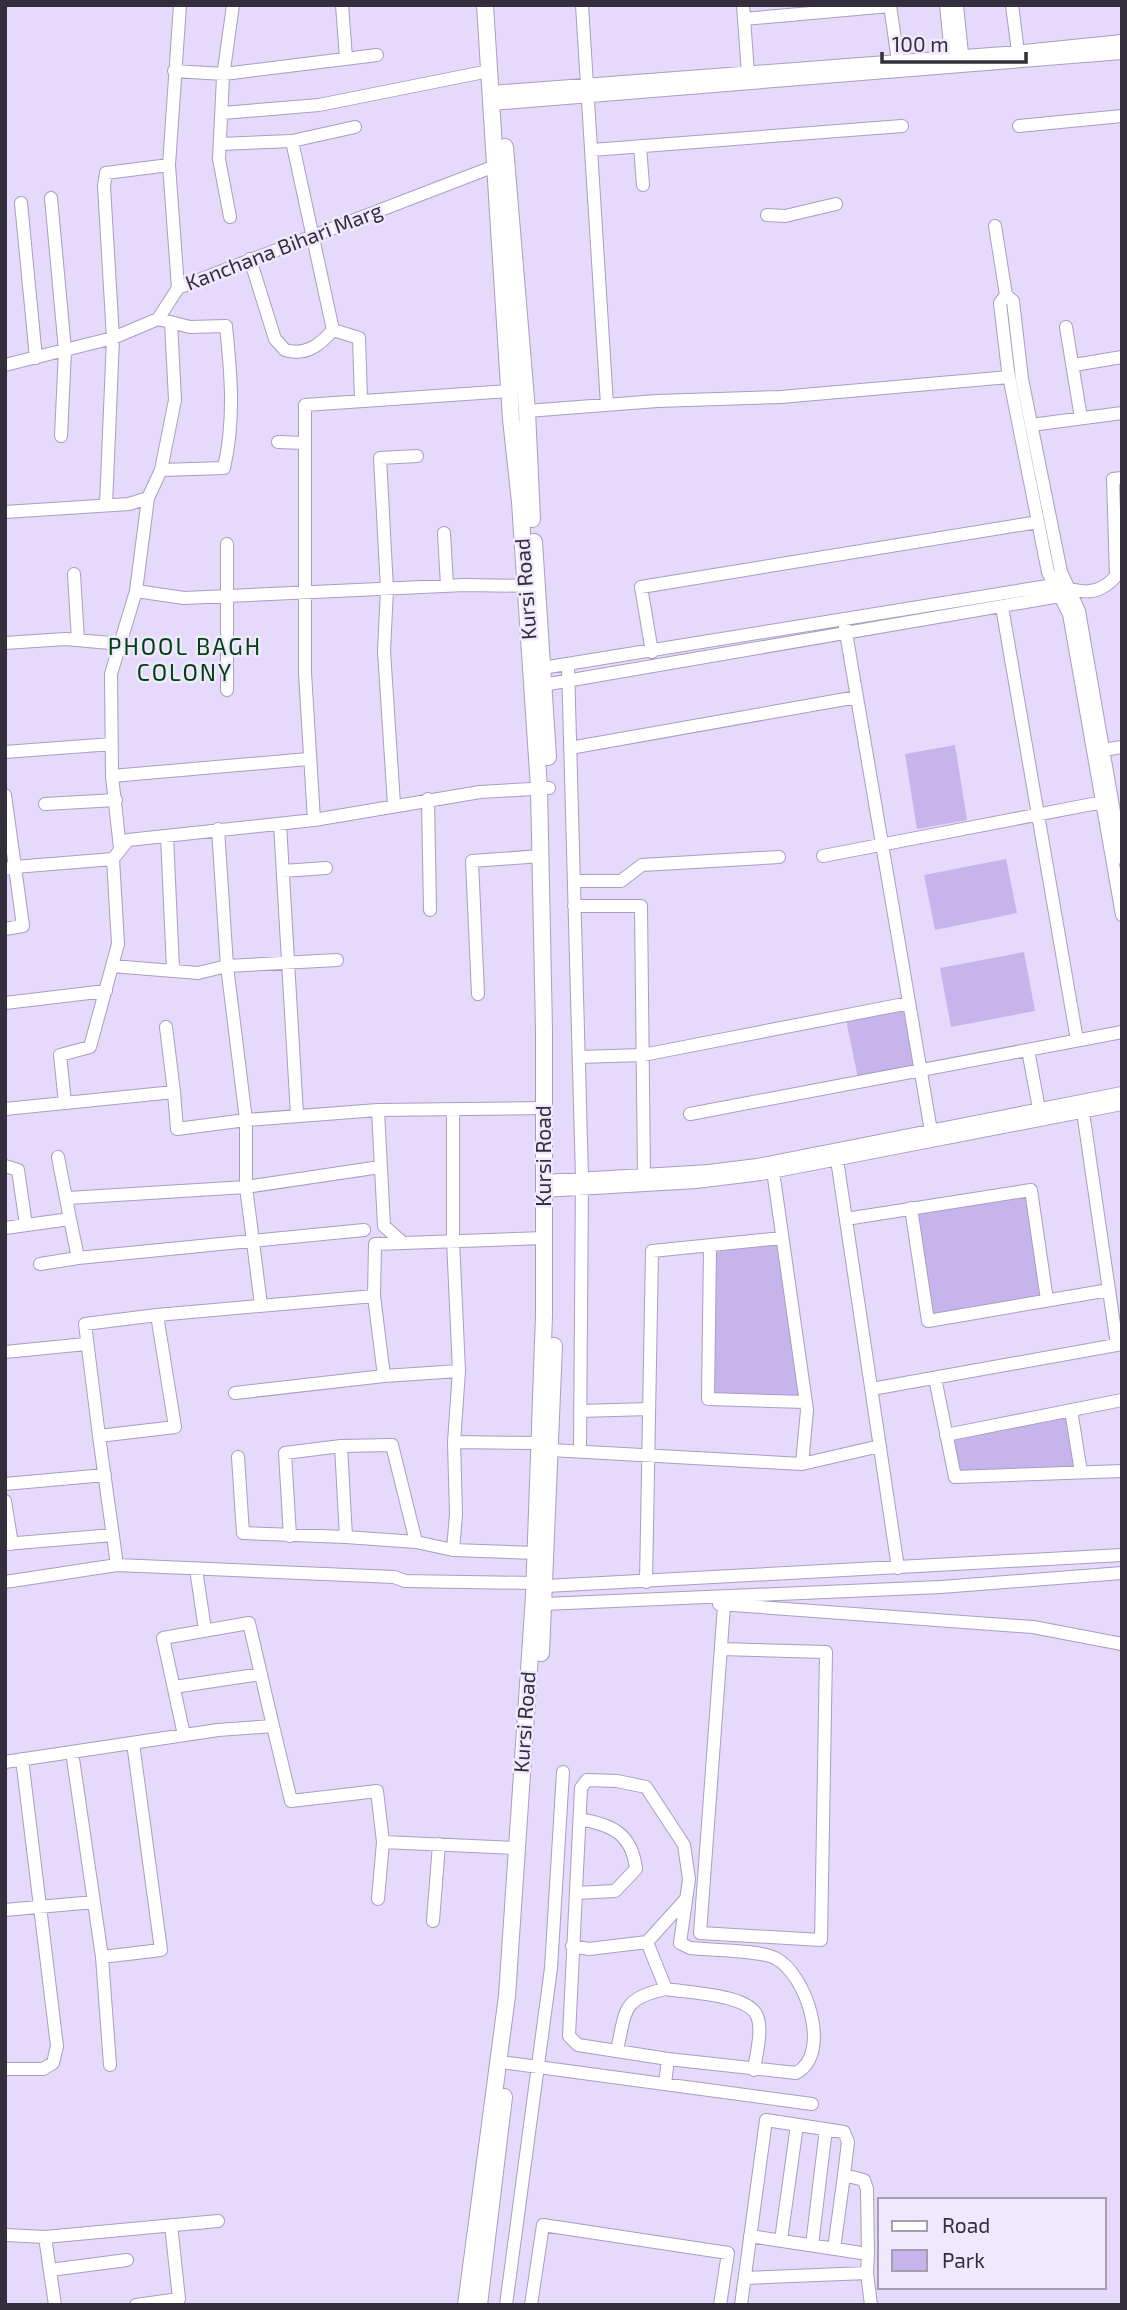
<svg xmlns="http://www.w3.org/2000/svg" width="1127" height="2310" viewBox="0 0 1127 2310" font-family="'Exo 2',sans-serif">
	<rect width="100%" height="100%" fill="#e5d9fc"/>
	<path fill="#c8b4ec" d="M955 745 967 820 917 829 905 754Z
		M1006 859 1017 913 935 930 924 875Z
		M1024 952 1035 1011 951 1027 940 968Z
		M903 1009 914 1067 858 1078 846 1020Z
		M1027 1196 1040 1296 932 1316 917 1214Z
		M778 1244 800 1397 714 1393V1252Z
		M1067 1418 1074 1469 959 1472 951 1439Z"/>
	<g fill="none" stroke-linecap="round" stroke-linejoin="round">
		<g stroke="#aa9ebf" stroke-width="14">
			<path id="minor" d="M342 5 346 58
				M582 5 607 405
				M743 5 748 73
				M890 5 898 61
				M946 5 952 64
				M957 5 963 64
				M1012 5 1018 52
				M744 19 890 6
				M174 71 224 74 377 55
				M491 92 1004 53 1122 41
				M491 104 1122 53
				M222 113 319 105 489 71
				M1019 126 1122 116
				M292 141 333 330
				M220 144 292 141 355 127
				M640 146 643 185
				M592 150 902 126
				M51 198 65 350 61 436
				M21 203 36 358
				M767 215 785 216 836 204
				M230 217 219 159 223 77 233 5
				M995 226 1006 295 1013 301 1022 379 1061 572 1079 611 1122 858
				M250 259 275 339 285 350C306 356 320 345 333 330
				M178 288 169 165 180 5
				M1006 295 1000 303 1008 371 1048 572 1069 614 1122 915
				M1066 327 1081 418
				M333 330 359 338 361 400
				M5 365 113 338 158 319 178 288 495 166
				M1074 365 1122 357
				M527 411 657 401 781 397 1009 377
				M1031 425 1122 413
				M278 442 304 443
				M161 470 175 400 171 322
				M106 505 113 338 104 186 106 173 169 165
				M5 512 129 504 148 498 161 470 224 468C235 420 231 374 226 326L190 327 158 319
				M444 533 447 586
				M227 544V690
				M74 574 78 640
				M136 591 184 598 465 585 534 586
				M1002 607 1077 1040
				M845 627 932 1137
				M5 643 65 639 122 644
				M652 652 641 587 1038 522
				M568 666 582 1178 580 1450
				M536 669 1054 585C1079 592 1097 598 1116 576L1113 479 1122 478
				M537 686 1060 596 1066 592
				M570 748 857 697
				M1103 750 1122 747
				M5 752 112 744
				M112 776 308 759
				M5 795 15 867 113 859 128 840 314 820 480 792 549 788
				M428 799 430 910
				M45 804 116 800
				M394 804 384 651 387 589 380 458 417 456
				M314 820 305 673V405L509 391
				M280 824 297 1115
				M167 836 173 969
				M120 848 112 776 111 674 136 591 148 498
				M823 856 1108 801
				M5 869 15 867 23 926 5 929
				M283 871 326 868
				M574 881H621L642 865 779 857
				M574 906H641L644 1176
				M112 966 198 973 227 966 337 960
				M478 994 472 861 541 856
				M5 1003 106 991
				M166 1027 174 1092
				M1028 1050 1039 1109
				M579 1057 643 1055 909 1003
				M65 1103 60 1055 90 1047 118 944 113 859
				M5 1109 174 1092 177 1129 246 1120 227 966 218 829
				M378 1110 384 1226 403 1243
				M453 1110V1240L459 1371
				M1083 1112 1117 1345
				M690 1114 1122 1032
				M836 1153 898 1568
				M58 1157 70 1219
				M5 1166 18 1170 26 1225
				M773 1171 807 1410 802 1464
				M544 1181 709 1171 757 1165 1122 1093
				M543 1191 696 1182 761 1174 1122 1104
				M68 1198 246 1187 380 1167
				M911 1208 928 1321 1109 1290
				M846 1219 1031 1190 1047 1300
				M5 1228 70 1219 78 1258 364 1230
				M710 1247 708 1399 806 1402
				M40 1264 78 1258
				M261 1305 246 1187V1120L378 1110 544 1108
				M157 1315 85 1324 99 1436 175 1427 157 1315 374 1296
				M5 1352 86 1344
				M935 1378 955 1477 1122 1471
				M872 1389 1122 1344
				M235 1393 384 1376
				M1071 1410 1081 1472
				M580 1411 649 1409
				M946 1435 1122 1400
				M540 1443 454 1442 459 1371 384 1376 374 1296 375 1244 544 1238
				M341 1446 346 1537
				M551 1450 802 1464 880 1446
				M238 1457 243 1533 346 1537 416 1542 453 1550 535 1553
				M5 1484 105 1475
				M5 1501 12 1544
				M290 1536 285 1453 341 1446 392 1445 416 1542
				M5 1544 113 1535
				M453 1550 456 1514 454 1442
				M1122 1555 546 1586 534 1596 544 1604 941 1587 1122 1573
				M117 1565 394 1577 405 1581 534 1583
				M196 1569 205 1630
				M5 1582 117 1565 99 1436
				M646 1582 652 1251 782 1238
				M719 1604 1033 1627 1122 1644
				M721 1649 826 1652 821 1940 700 1933 724 1606
				M174 1687 261 1674
				M184 1735 163 1638 249 1623 273 1726
				M72 1752 102 1957 161 1950 133 1743
				M5 1762 218 1730 273 1726 291 1801 377 1791 383 1842 517 1848
				M576 1893 615 1891 636 1869C632 1834 613 1825 580 1819
				M378 1899 383 1842
				M5 1910 94 1902
				M433 1921 439 1844
				M647 1942 666 1989C688 1993 748 1994 757 2016 763 2030 756 2055 754 2070
				M572 1946 589 1949 647 1942 685 1900
				M102 1957 110 2065
				M617 2050C626 2010 622 1998 666 1989
				M508 2063 812 2104
				M5 2069H43L53 2063 57 2046 22 1759
				M665 2084 668 2059 796 2073C833 2054 806 1973 775 1958 760 1950 709 1950 690 1948L680 1943 689 1879 684 1845 646 1787 617 1781 587 1780 581 1788 569 2036 578 2045 668 2059
				M5 2235 45 2237 55 2305
				M45 2237 218 2221
				M781 2240 797 2125
				M812 2245 826 2129
				M834 2249 844 2175
				M50 2270 127 2260
				M867 2273 871 2305
				M745 2278 867 2273 868 2254 750 2236
				M136 2305 179 2299 171 2225
				M506 2305 551 1968 563 1772
				M531 2305 543 2225 728 2253 720 2305
				M741 2305 766 2120 844 2132 848 2142 844 2175 864 2180 867 2189 868 2254"/>
		</g>
		<g stroke="#aa9ebf" stroke-width="18">
			<path id="major" d="M505 147 527 411 532 519
				M534 542 548 757
				M541 1653 554 1346
				M466 2305 507 1996 534 1596 544 1315V1030L539 788 520 502 511 419 485 5
				M479 2305 504 2097"/>
		</g>
		<use href="#minor" stroke="#fff" stroke-width="12"/>
		<use href="#major" stroke="#fff" stroke-width="16"/>
	</g>
	<g text-anchor="middle" stroke-width="5" stroke-linejoin="round" paint-order="stroke">
		<g font-size="21" fill="#332e3c" stroke="#f0e9fe">
			<text transform="translate(284 247) rotate(-21)" y="7">Kanchana Bihari Marg</text>
			<text transform="translate(526 589) rotate(-94)" y="7">Kursi Road</text>
			<text transform="translate(544 1156) rotate(-90)" y="7">Kursi Road</text>
			<text transform="translate(525 1722) rotate(-86)" y="7">Kursi Road</text>
		</g>
		<g font-size="23" letter-spacing="2" fill="#004110" stroke="#f0e9fe">
			<text x="185" y="655">PHOOL BAGH<tspan x="185" dy="26">COLONY</tspan></text>
		</g>
	</g>
	<rect width="1127" height="2310" fill="none" stroke="#332e3c" stroke-width="14"/>
	<rect x="878" y="2198" width="228" height="91" fill="#f0e9fe" stroke="#a49eb0" stroke-width="2"/>
	<rect x="892" y="2221" width="35" height="10" fill="#ffffff" stroke="#a49eb0" stroke-width="2"/>
	<text x="942" y="2233" font-size="21" fill="#332e3c">Road</text>
	<rect x="892" y="2250" width="35" height="21" fill="#c8b4ec" stroke="#a49eb0" stroke-width="2"/>
	<text x="942" y="2268" font-size="21" fill="#332e3c">Park</text>
	<path d="M882 52v10h144v-10" fill="none" stroke="#332e3c" stroke-width="3.5"/>
	<text x="892" y="52" font-size="21" fill="#332e3c" stroke="#f0e9fe" stroke-width="5" paint-order="stroke">100 m</text>
</svg>
